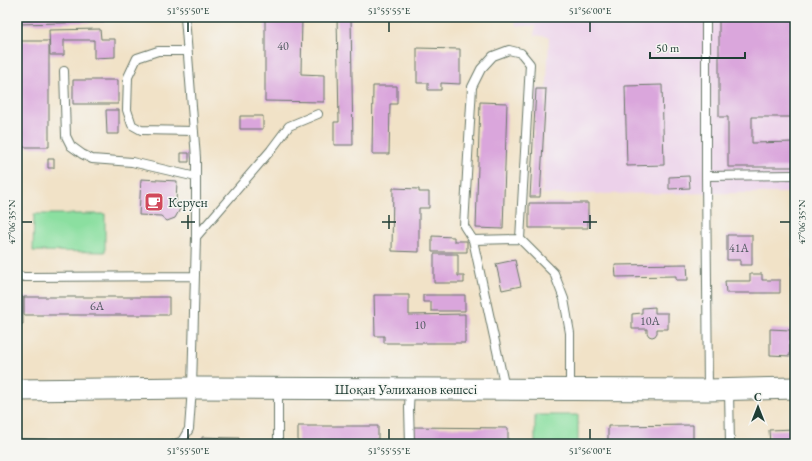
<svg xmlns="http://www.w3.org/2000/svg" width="812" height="461" viewBox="0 0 812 461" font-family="'EB Garamond',serif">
	<rect width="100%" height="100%" fill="#f6f6f2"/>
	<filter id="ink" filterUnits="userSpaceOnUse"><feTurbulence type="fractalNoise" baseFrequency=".025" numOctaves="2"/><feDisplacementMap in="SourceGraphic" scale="8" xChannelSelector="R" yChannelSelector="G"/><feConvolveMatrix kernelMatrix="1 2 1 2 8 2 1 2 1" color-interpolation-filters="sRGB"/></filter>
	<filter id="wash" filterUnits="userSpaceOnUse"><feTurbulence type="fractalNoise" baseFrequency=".012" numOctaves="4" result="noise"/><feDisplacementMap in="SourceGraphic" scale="16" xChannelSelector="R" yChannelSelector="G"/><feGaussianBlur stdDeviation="0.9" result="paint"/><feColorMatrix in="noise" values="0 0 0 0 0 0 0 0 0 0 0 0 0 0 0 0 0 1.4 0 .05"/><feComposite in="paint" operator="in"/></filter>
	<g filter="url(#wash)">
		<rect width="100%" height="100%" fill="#f1e2c7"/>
		<path fill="#ecd1ea" d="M515 17H795V193L542 194 549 37 535 35V26H516Z"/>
		<path fill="#8bdfa0" stroke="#558e6a" d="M34 214H105V252L33 251Z
			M535 415H578V443H535Z"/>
		<g id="blocks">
			<path fill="#daa6dc" d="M17 17H104V22L17 24Z
				M265 17H302L301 74 324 75V102L265 101Z
				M337 17H351L353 145H334V122H339Z
				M719 17H795V117H752V143L795 142V167H728V117H719Z
				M100 29 101 39H115V57L94 58V40H64V55H50L49 30Z
				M19 41H49V147H19Z
				M417 48 460 49V84L441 83V90H428V83H417Z
				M73 80H118V104H73Z
				M662 85 664 165 627 166 625 86Z
				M373 86H397V104H390L389 154H372Z
				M536 89H546L540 197H530Z
				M480 102 507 103 503 229 476 228Z
				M106 110H119V134H107Z
				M240 116H263V129H240Z
				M181 153H189V162H181Z
				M48 159H54V168H48Z
				M689 176 690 188 669 189V177Z
				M141 179 177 181 176 203 180 209 175 218 167 221 161 216 139 215Z
				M393 188 419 189V192H429V208H419V252L392 251Z
				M529 203H588V228H529Z
				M727 235H752V265H740V260H727Z
				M432 236 454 237V241H467V252H432Z
				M793 242H795V266H793Z
				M434 254H458V276H464V283H434Z
				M515 260 521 286 502 290 496 264Z
				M687 264 688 280H676V276L616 277 615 265Z
				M750 274H762V280H780V293H726L725 281H750Z
				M374 295H409V315L465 314V343H384V336H375Z
				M423 295H465V311H431V302H423Z
				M17 297H23V324H17Z
				M24 297H169V315H24Z
				M655 307V313H668V329H657V333L655 336 652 337 649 336 647 333V329H632V314L642 313V308Z
				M770 329 790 330V356L770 355Z
				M693 425V444H608V426Z
				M298 426H378V444H298Z
				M412 427 508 428V444H412Z
				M795 429V444H770L769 430Z
				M202 437 239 438V444H202Z"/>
		</g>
	</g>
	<g filter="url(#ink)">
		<use href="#blocks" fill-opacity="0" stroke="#687767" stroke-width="1"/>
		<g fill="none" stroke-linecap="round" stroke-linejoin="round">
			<g stroke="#687767" stroke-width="10">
				<path id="service" d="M706 17V176L708 389
					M187 51H158L137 58 128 77 127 110 132 125 141 130 194 131
					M64 71 66 136 71 146 82 154 92 159 132 162 196 177
					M706 176 795 175
					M196 237 271 150 289 126 318 114
					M473 240 520 239
					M17 275 24 277 195 276
					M505 388 473 240 464 226 472 87 481 69 493 56 509 50 521 53 530 64 520 239 554 273 564 299 570 333V389
					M410 389 409 408 410 444
					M278 390V444
					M729 391 730 444
					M17 443 51 444
					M175 444 182 441 189 429 192 388 196 237V158L185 17"/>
			</g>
			<g stroke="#687767" stroke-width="23">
				<path id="secondary" d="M17 390 192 388 708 390 795 388"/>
			</g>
			<use href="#service" stroke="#fff" stroke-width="8"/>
			<use href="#secondary" stroke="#fff" stroke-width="21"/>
		</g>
	</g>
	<path fill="none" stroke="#1f3d34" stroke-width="1.5" d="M188 22V32M389 22V32M590 22V32M188 215V229M389 215V229M590 215V229M22 222H32M181 222H195M382 222H396M583 222H597M780 222H790M188 429V439M389 429V439M590 429V439"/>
	<defs>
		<g id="cafe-square" transform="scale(1)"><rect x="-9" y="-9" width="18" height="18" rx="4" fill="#d1495b" stroke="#f6f6f2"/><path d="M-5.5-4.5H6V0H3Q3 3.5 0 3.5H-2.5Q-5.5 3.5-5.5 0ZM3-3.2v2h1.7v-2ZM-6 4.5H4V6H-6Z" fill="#fff"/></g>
	</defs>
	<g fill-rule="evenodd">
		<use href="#cafe-square" x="154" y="202"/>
	</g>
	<g text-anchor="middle" stroke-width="3" stroke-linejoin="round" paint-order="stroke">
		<g font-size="12" fill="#4e575e">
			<text x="283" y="50">40</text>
			<text x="739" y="252">41А</text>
			<text x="97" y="310">6А</text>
			<text x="650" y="325">10А</text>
			<text x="420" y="329">10</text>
		</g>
		<g font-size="14" fill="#1f3d34" stroke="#f6f6f2" text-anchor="start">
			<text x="168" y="207">Керуен</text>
		</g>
		<g font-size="14" fill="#1f3d34" stroke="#f6f6f2">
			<text x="406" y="394">Шоқан Уәлиханов көшесі</text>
		</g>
	</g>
	<rect width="812" height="461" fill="none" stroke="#f6f6f2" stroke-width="44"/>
	<g transform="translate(758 407)" stroke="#f6f6f2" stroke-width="3" paint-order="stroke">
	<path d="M0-3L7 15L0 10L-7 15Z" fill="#1f3d34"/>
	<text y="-6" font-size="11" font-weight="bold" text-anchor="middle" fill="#1f3d34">С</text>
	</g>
	<path d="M650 52v6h95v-6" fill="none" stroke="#1f3d34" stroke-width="2"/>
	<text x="656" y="52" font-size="12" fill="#1f3d34" stroke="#f6f6f2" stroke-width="3" paint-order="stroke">50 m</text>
	<rect x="22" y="22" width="768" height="417" fill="none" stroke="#1f3d34" stroke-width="1.5"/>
	<g font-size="10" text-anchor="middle" fill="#1f3d34">
		<text x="188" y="14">51°55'50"E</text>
		<text x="389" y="14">51°55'55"E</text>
		<text x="590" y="14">51°56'00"E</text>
		<text transform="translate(11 222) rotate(-90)" y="4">47°06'35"N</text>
		<text transform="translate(801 222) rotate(-90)" y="4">47°06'35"N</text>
		<text x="188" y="454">51°55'50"E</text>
		<text x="389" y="454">51°55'55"E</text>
		<text x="590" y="454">51°56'00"E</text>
	</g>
</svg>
